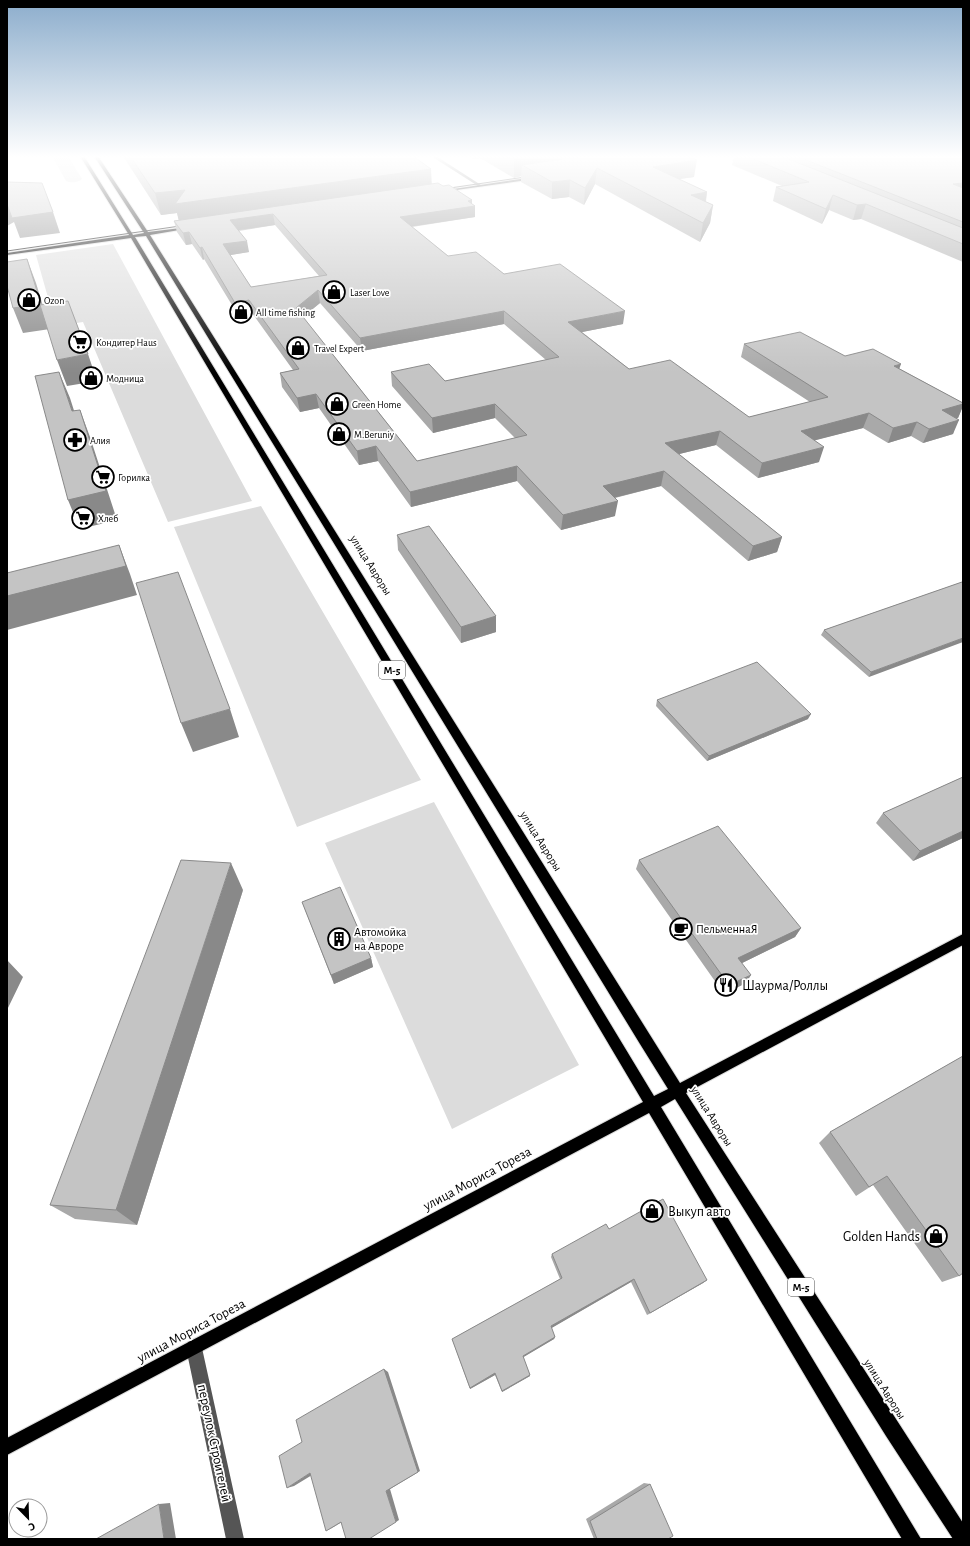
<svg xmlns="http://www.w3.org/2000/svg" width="970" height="1546" viewBox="0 0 970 1546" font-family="'Alegreya Sans',sans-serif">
	<rect width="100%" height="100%" fill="#fff"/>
	<path fill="#dcdcdc" d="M52 156H68L82 179C78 183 70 183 66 181Z
		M113 244 252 501 168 522 83 322 56 326 36 255Z
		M261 506 421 780 297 827 174 527Z
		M434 802 579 1065 452 1129 325 843Z"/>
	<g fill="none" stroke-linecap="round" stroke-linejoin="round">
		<g stroke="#dbdbdb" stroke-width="2">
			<path id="major" d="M80 156H84L133 235 144 233 94 156H98L148 232 189 227 191 228 150 235 680 1083 963 934V945L686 1093 963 1523V1539H953L886 1436 675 1099 661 1107 921 1539H902L649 1113 7 1455V1438L643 1102 131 238 7 255V253L129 235ZM146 236 640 1044 668 1089 654 1096 135 237Z
				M534 177 535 179 442 192 440 191Z"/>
		</g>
		<path fill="#555" fill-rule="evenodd" d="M431 156H436L481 185 478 186Z
			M194 1340 200 1342 202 1348 244 1539H226L186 1348 188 1342Z"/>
		<use href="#major" fill="#000" fill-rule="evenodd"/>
		<path stroke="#000" stroke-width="1" d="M443 189 532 176
			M7 251 187 225"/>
	</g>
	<path fill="#a9a9a9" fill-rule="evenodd" d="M123 156H413L432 184 443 186 472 200V204L475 217 412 227 448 256 504 274 623 324 582 332 629 369 749 417 810 402 741 357 744 344 845 356 900 369 963 403V406L958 418H957L953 434 923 443 911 436 888 443 863 428 815 440 819 462 758 478 716 445 679 454 782 537 777 552 748 561 661 486 615 498V516L561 530 517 481 411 507 378 461 359 465 319 408 300 412 282 387 280 373 293 370 252 313 238 315 204 259 203 260 192 244 186 245 177 232 174 221 179 220 177 213 161 215ZM275 225 319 276 251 287 230 255 249 252 239 231ZM320 303 362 351 504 324 546 360 445 381 391 372 392 386 433 433 495 418 515 438 417 461 303 317Z
		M469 156H687L694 177 679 179 707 192 706 202 713 205 710 223 700 242 595 184 584 205 569 197 552 199 521 182V176L514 178 480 158 473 159Z
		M734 156H963V262L861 219 853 220 829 210 822 224 773 201 776 187 782 186 732 165Z
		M397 535 496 616V632L461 643 398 550Z
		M962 582 869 677 821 635 824 630Z
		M657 700 808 719 707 761 656 706Z
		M963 777V838L913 861 876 823 883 813Z
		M639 860 801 928 795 937 742 963 746 983 724 994 636 869Z
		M243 890 137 1225 75 1219 50 1205Z
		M302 902 371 958 373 967 334 984Z
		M963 1056 959 1276 942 1282 873 1185 856 1196 819 1143 830 1132Z
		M609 1229 707 1280 703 1283 647 1315 631 1282 551 1328 555 1337 554 1339 523 1357 530 1375V1376L502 1392 495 1375 470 1389 452 1339 560 1279 551 1257 552 1254Z
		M644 1483 650 1484 668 1539H594L586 1519Z"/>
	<path fill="#898989" d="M473 156H480V158L473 159Z
		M524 156H653L522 165 521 176 514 178V157Z
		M697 160 694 177 651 183 653 167Z
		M597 168 595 184 584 205 585 188Z
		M431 169 432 189 180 226 177 213 161 215 155 193 185 190Z
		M570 180 569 197 552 199V182Z
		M963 183V196L953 184Z
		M707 192 704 210 691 195Z
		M833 195 829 210 822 224 826 209Z
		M472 200V206H475V217L401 228 400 217Z
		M7 204 53 212 60 233 20 238 14 222 7 226Z
		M866 204 861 219 853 220 857 205Z
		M713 205 710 223 700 242 703 223Z
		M273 214 275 225 232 231 230 220Z
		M189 232 192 244 186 245 183 233Z
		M247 241 249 252 225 256 223 244Z
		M202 247 204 259 203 260 200 248Z
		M27 259 36 283 50 329 23 333 13 308Z
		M318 290 320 303 298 321 296 308Z
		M249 300 252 313 238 315 235 303Z
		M504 311V324L362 351 360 338Z
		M625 311 623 324 567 335 568 322Z
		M88 354 97 381 67 386 57 360Z
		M901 364 896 378 894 366Z
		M59 372 70 398 83 439 72 411Z
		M316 394 319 408 300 412 297 398Z
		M495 404V418L433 433 432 418Z
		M963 404V406L958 418 936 424 942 410Z
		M80 410 90 437 117 520 80 529 68 500Z
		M869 413 863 428 797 445 801 431Z
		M959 420 953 434 923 443 929 429Z
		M917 422 911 436 888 443 893 428Z
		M720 431 716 445 663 458 665 443Z
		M376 446 378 461 359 465 357 451Z
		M824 447 819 462 758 478 762 463Z
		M517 466V481L411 507 410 492Z
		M664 471 661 486 601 501 603 486Z
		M618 501 615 516 561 530 563 515Z
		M782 537 777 552 748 561 753 546Z
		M119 545 130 574 137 595 7 630V596Z
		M496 616V632L461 643V627Z
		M963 638V642L869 677 871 672Z
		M230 709 239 737 193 752 181 723Z
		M811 714 808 719 707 761 709 756Z
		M963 831V838L913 861 920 851Z
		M231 863 243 890 137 1225 116 1210Z
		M801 928 795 937 734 967 738 958Z
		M371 958 373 967 334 984 331 975Z
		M7 960 23 977 7 1010Z
		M751 975 746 983 724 994 729 985Z
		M634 1279 631 1282 550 1329 551 1326Z
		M707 1280 703 1283 647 1315 650 1313Z
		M555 1337 554 1339 522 1358 523 1356Z
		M384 1369 388 1372 420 1471 390 1489 399 1520 396 1522 386 1491Z
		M495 1373V1375L470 1389V1388Z
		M530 1375V1376L502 1392V1391Z
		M317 1472 294 1486 287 1488 310 1473Z
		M170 1503 176 1539H164L159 1504Z
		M347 1519 332 1528 326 1531 341 1522Z"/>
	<path fill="#c4c4c4" stroke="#898989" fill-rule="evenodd" d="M130 156H413L431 169 175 204 185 190 155 193Z
		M512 156H524L514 157Z
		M585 156H687L697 160 653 167 707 192 691 195 713 205 703 223 597 168 585 188 570 180 552 182 522 165Z
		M746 156H781L963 228V244L866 204 857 205 833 195 826 209 776 187 809 182Z
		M796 156H963V183L953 184 963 188V222Z
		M7 182 42 183 53 212 12 218 7 204Z
		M438 183 443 186 449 185 472 200 468 201 475 206 400 217 448 256 476 252 504 274 560 264 625 311 568 322 629 369 670 360 749 417 828 397 744 344 800 332 845 356 873 349 901 364 894 366 963 403V404L942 410 959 420 929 429 917 422 893 428 869 413 801 431 824 447 762 463 720 431 665 443 782 537 753 546 664 471 603 486 618 501 563 515 517 466 410 492 376 446 357 451 316 394 297 398 280 373 299 369 249 300 235 303 202 247 200 248 189 232 183 233 174 221ZM273 214 327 275 251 287 223 244 247 241 230 220ZM318 290 360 338 504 311 559 357 445 381 429 364 391 372 432 418 495 404 527 435 417 461 296 308Z
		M27 259 41 304 13 308 7 286V262Z
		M68 301 88 354 57 360 40 305Z
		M59 372 72 411 80 410 106 491 68 500 35 376Z
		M429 526 496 616 461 627 397 535Z
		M119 545 126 566 7 596V573Z
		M178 572 230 709 181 723 136 583Z
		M962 582H963V638L871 672 824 630Z
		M757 662 811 714 709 756 657 700Z
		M963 777V831L920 851 883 813Z
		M718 826 801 928 738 958 751 975 729 985 639 860Z
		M181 860 231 863 116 1210 50 1205Z
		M340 887 371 958 331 975 302 902Z
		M963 1056V1273L959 1276 887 1176 869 1187 830 1132Z
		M663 1199 707 1280 650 1313 634 1279 551 1326 555 1337 523 1356 530 1375 502 1391 495 1373 470 1388 452 1339 562 1278 552 1254 606 1224 609 1229Z
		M384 1369 418 1472 386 1491 396 1522 369 1539H346L341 1522 326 1531 310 1473 287 1488 279 1456 302 1442 296 1420Z
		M650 1484 673 1536 668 1539H597L590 1521Z
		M159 1504 164 1539H96Z"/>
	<linearGradient id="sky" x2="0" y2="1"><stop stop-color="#8cadcc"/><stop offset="0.42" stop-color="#fff"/><stop offset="1" stop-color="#fff" stop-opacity="0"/></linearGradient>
	<rect width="970" height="373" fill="url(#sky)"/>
	<defs>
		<g id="shop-ring" transform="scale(1.15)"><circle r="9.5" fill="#fff" stroke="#000" stroke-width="1.5"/><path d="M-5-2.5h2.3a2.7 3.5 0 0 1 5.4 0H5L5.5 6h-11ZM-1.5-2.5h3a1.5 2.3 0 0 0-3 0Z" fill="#000"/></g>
		<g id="supermarket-ring" transform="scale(1.15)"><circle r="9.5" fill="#fff" stroke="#000" stroke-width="1.5"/><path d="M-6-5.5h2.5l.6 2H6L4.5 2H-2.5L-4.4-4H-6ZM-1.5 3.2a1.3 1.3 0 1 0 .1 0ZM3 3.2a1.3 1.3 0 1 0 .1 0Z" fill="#000"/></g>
		<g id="pharmacy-ring" transform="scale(1.15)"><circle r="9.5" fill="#fff" stroke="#000" stroke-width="1.5"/><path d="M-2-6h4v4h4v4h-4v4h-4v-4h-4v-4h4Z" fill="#000"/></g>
		<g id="cafe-ring" transform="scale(1.15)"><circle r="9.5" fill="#fff" stroke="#000" stroke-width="1.5"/><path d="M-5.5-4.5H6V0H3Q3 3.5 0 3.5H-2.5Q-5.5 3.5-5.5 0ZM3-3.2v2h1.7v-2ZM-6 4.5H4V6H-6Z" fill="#000"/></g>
		<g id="building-ring" transform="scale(1.15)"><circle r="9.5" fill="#fff" stroke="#000" stroke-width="1.5"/><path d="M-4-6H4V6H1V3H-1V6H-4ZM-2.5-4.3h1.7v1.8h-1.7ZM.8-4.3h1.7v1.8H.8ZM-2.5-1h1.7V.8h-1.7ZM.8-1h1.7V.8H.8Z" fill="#000"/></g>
		<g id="restaurant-ring" transform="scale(1.15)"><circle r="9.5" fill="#fff" stroke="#000" stroke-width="1.5"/><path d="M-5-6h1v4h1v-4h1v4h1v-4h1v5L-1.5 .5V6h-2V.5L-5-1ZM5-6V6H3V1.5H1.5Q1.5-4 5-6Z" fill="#000"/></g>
	</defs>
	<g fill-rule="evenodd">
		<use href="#shop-ring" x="334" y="292"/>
		<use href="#shop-ring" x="29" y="300"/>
		<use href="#shop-ring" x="241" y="312"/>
		<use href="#supermarket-ring" x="80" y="342"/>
		<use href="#shop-ring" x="298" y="348"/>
		<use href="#shop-ring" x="91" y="378"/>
		<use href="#shop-ring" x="337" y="404"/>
		<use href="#shop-ring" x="339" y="434"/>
		<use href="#pharmacy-ring" x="75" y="440"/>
		<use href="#supermarket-ring" x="103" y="477"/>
		<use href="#supermarket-ring" x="83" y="518"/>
		<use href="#cafe-ring" x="681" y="929"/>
		<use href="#building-ring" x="339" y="939"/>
		<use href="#restaurant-ring" x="726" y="985"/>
		<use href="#shop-ring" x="652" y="1211"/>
		<use href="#shop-ring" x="936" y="1236"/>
	</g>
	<g text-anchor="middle" stroke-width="3.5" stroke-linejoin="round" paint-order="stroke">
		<g font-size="10" fill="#000" stroke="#fff" text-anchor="start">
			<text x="350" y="296">Laser Love</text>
			<text x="44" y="304">Ozon</text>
			<text x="256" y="316">All time fishing</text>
			<text x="96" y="346">Кондитер Haus</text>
			<text x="314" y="352">Travel Expert</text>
			<text x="106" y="382">Модница</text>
			<text x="352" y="408">Green Home</text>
			<text x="354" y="438">M.Beruniy</text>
			<text x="90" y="444">Алия</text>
			<text x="118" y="481">Горилка</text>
			<text x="98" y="522">Хлеб</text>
		</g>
		<g fill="#fff" stroke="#4c4c4c" stroke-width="1">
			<rect x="379" y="661" width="26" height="18" rx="3"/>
			<rect x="788" y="1278" width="26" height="18" rx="3"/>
		</g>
		<g font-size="11" font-weight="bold" fill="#000">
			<text x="392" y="674">М-5</text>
			<text x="801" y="1291">М-5</text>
		</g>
		<g font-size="12" fill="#000" stroke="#fff">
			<text transform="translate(371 565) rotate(58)" y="4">улица Авроры</text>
			<text transform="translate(541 841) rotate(58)" y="4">улица Авроры</text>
			<text transform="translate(712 1116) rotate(58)" y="4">улица Авроры</text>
			<text transform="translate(885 1389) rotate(58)" y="4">улица Авроры</text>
		</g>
		<g font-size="12" fill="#000" stroke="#fff" text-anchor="start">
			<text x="696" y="933">ПельменнаЯ</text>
			<text x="354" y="936">Автомойка<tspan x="354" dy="14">на Авроре</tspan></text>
		</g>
		<g font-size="14" fill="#000" stroke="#fff" text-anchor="start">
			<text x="742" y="990">Шаурма/Роллы</text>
			<text x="668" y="1216">Выкуп авто</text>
			<text x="920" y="1241" text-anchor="end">Golden Hands</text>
		</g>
		<g font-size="14" fill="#000" stroke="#fff">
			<text transform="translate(477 1178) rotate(-28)" y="5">улица Мориса Тореза</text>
			<text transform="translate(191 1330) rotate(-28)" y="5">улица Мориса Тореза</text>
			<text transform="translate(215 1443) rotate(78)" y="5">переулок Строителей</text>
		</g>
	</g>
	<rect width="970" height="1546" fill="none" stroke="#000000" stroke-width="16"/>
	<g transform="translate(28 1518) rotate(157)"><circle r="19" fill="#ffffff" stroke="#999999"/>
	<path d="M0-3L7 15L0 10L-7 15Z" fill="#000000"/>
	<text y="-6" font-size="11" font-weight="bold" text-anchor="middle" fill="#000000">С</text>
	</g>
</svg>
